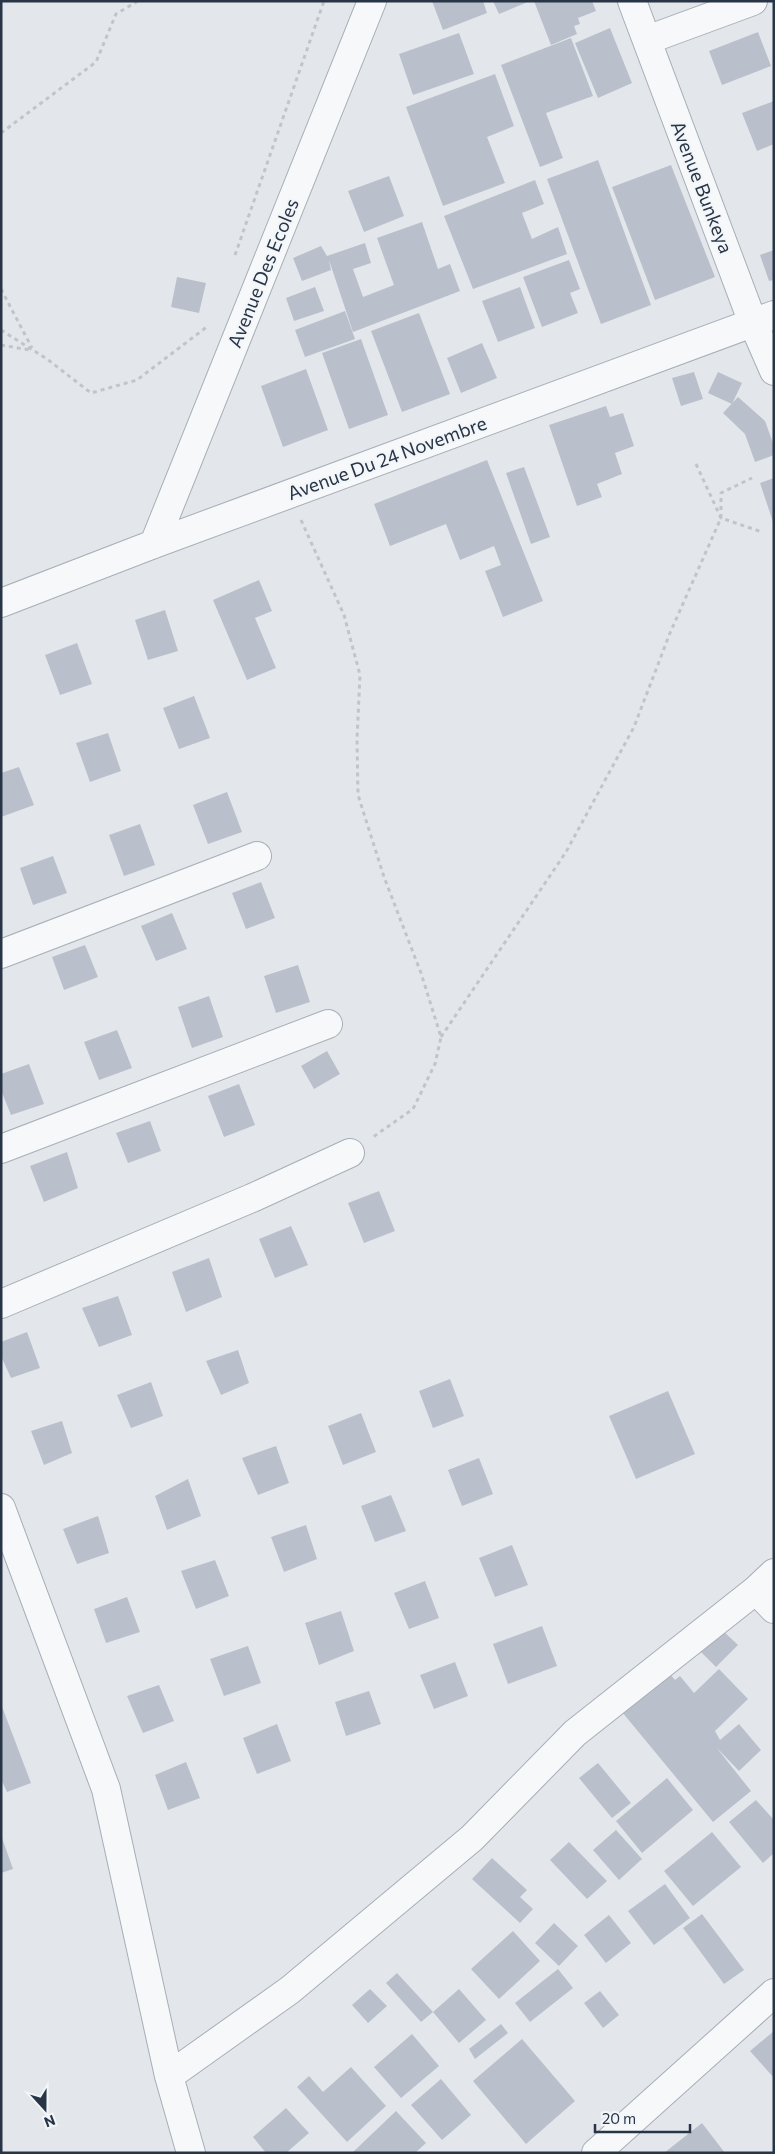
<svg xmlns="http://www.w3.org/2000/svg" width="775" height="2154" viewBox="0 0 775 2154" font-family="Commissioner,sans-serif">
	<rect width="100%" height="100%" fill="#e3e7ec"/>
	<path fill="#b9c0cb" d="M432 1H483L487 13 443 30Z
		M493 1H530L499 14Z
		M534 1H592L596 11 578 18 580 24 574 26 577 34 551 45Z
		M610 28 632 83 598 98 575 43Z
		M758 32 771 66 722 85 709 51Z
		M459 33 474 74 413 95 399 54Z
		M571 38 593 96 546 113 563 158 540 167 501 65Z
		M495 74 514 126 487 137 505 183 443 206 406 107Z
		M774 101V144L757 151 742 113Z
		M598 160 651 305 601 324 547 179Z
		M671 165 715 277 655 300 612 187Z
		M389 176 404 216 364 232 348 191Z
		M535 180 544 204 522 213 532 239 558 227 567 254 473 289 444 216Z
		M422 222 438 269 450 264 460 291 353 332 329 260 331 270 302 281 293 258 321 246 327 256 365 243 371 263 353 269 363 297 394 285 377 238Z
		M774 250V280L769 281 760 255Z
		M569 260 580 289 570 293 578 313 542 327 523 277Z
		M177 277 206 283 199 313 171 307Z
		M315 287 324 311 294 321 286 298Z
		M520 287 535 328 498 342 482 301Z
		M345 311 355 339 305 357 295 330Z
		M419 313 450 394 402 412 371 331Z
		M361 339 388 415 349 429 322 353Z
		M482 343 497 378 461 393 447 358Z
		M306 369 328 430 283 447 261 386Z
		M694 372 703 399 681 406 672 378Z
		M718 372 742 383 732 404 708 393Z
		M738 397 765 421 774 446V455L755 462 745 434 723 413Z
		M606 406 610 417 623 413 634 446 615 453 622 474 597 484 602 497 577 506 549 425Z
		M487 460 543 601 503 617 485 571 501 565 494 546 460 560 446 524 390 546 374 504Z
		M524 467 550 537 531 544 506 473Z
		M774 478V522H773L760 483Z
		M259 580 272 611 255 618 276 668 247 680 213 600Z
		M165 610 178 651 148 660 135 620Z
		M77 643 92 684 60 695 45 655Z
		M194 696 210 738 179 749 163 708Z
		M108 733 121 771 90 782 76 743Z
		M19 767 34 805 1 817V773Z
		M227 792 242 832 208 844 193 805Z
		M140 824 155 865 124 876 109 835Z
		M53 856 67 893 33 905 20 868Z
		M261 882 275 918 246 929 232 893Z
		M172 913 187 949 156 961 141 926Z
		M85 945 98 977 64 990 52 957Z
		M298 965 310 1002 276 1013 264 976Z
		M209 996 223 1037 192 1048 178 1007Z
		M117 1030 132 1068 99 1080 84 1042Z
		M327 1051 340 1074 314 1089 301 1066Z
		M29 1064 44 1104 11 1115 1 1090V1074Z
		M239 1084 255 1125 224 1137 208 1096Z
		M150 1121 161 1151 128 1163 116 1133Z
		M67 1152 78 1188 44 1202 30 1166Z
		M379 1191 395 1231 364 1243 348 1203Z
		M291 1226 308 1265 275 1278 259 1239Z
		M209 1258 222 1297 186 1312 172 1272Z
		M118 1296 132 1335 99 1347 82 1308Z
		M27 1332 40 1368 11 1378 1 1356V1342Z
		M238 1350 249 1383 221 1395 206 1361Z
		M450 1379 464 1416 433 1428 419 1391Z
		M151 1382 163 1416 131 1428 117 1395Z
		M668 1391 695 1454 636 1479 609 1416Z
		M361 1413 376 1452 343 1465 328 1426Z
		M62 1421 72 1453 44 1465 31 1431Z
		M276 1446 289 1483 258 1495 242 1458Z
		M479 1458 493 1494 462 1506 448 1470Z
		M188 1479 201 1516 167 1530 155 1496Z
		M391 1495 406 1531 375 1542 361 1506Z
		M98 1516 109 1553 77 1564 63 1529Z
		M306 1525 317 1559 284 1572 271 1537Z
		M512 1545 528 1585 495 1597 479 1558Z
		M215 1560 229 1596 196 1609 181 1571Z
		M425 1581 439 1618 409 1629 394 1593Z
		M127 1597 140 1632 106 1643 94 1609Z
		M341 1611 354 1651 319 1665 305 1623Z
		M542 1626 557 1666 508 1684 493 1644Z
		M721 1629 738 1645 716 1667 700 1651Z
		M248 1646 261 1683 224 1696 210 1659Z
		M455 1662 468 1696 434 1709 420 1675Z
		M664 1667 675 1680 680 1676 694 1693 719 1669 748 1699 715 1731 720 1740 739 1724 761 1750 739 1771 716 1747 751 1791 713 1822 617 1706Z
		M159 1685 174 1721 143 1733 127 1696Z
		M369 1691 381 1724 346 1736 335 1702Z
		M1 1704 31 1783 7 1792 1 1779Z
		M277 1724 291 1761 257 1774 243 1738Z
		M186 1762 200 1798 168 1810 155 1775Z
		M598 1763 631 1803 612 1818 579 1778Z
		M667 1778 693 1810 642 1853 616 1821Z
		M756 1800 774 1820V1853L763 1863 729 1822Z
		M616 1830 642 1859 619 1880 593 1850Z
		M712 1832 741 1867 693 1906 664 1871Z
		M1 1835 13 1869 1 1873Z
		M569 1842 607 1881 587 1899 550 1860Z
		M492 1858 527 1890 520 1897 533 1909 520 1923 472 1879Z
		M665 1884 690 1918 654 1945 628 1911Z
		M702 1914 744 1970 724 1984 683 1928Z
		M609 1915 631 1943 606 1963 584 1935Z
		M554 1923 578 1946 559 1966 535 1943Z
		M513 1931 540 1961 499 1999 471 1969Z
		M558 1969 573 1988 530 2022 515 2003Z
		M397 1973 433 2012 421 2022 386 1983Z
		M370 1989 387 2006 368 2023 352 2005Z
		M459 1989 486 2020 459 2043 433 2012Z
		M600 1991 619 2015 603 2028 584 2003Z
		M501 2024 508 2033 475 2059 469 2049Z
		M774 2031V2078L750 2051Z
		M412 2034 439 2066 401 2098 374 2067Z
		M522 2039 575 2101 526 2144 473 2081Z
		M351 2067 386 2106 347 2142 297 2087 309 2076 323 2092Z
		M441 2079 471 2115 442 2140 411 2105Z
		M286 2108 309 2133 286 2153H266L253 2137Z
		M396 2111 426 2143 415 2153H352Z
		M702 2123 725 2153H664Z"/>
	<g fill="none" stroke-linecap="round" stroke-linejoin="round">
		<g stroke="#a7aeb7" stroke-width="30">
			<path id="street" d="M632 1 753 323 774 371
				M647 40 753 1
				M154 544 372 1
				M1 603 154 544 774 315
				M1 954 257 856
				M1 1149 328 1024
				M1 1304 252 1198 350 1153
				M1 1508 106 1789 169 2076 191 2153
				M756 1590 774 1609
				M169 2076 290 1990 472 1838 575 1733 756 1590 774 1573
				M596 2153 774 1993"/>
		</g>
		<path stroke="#c0c5cb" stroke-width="3" stroke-dasharray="4 4" stroke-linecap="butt" d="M1 133 96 62 116 14 138 1
			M235 255 324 1
			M1 289 32 348
			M1 330 47 359 91 393 137 380 208 326
			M1 345 30 350
			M696 464 721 518 762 532
			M301 520 344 615 360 675 357 739 358 795 384 877 421 973 441 1037 435 1064 413 1109 373 1137
			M441 1037 566 852 634 727 670 633 721 518V493L752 478"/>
		<use href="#street" stroke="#f6f8fa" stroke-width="28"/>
	</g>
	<g text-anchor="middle" stroke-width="4" stroke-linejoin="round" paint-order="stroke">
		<g font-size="19" fill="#283547" stroke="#f3f6f9">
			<text transform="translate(702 187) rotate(69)" y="7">Avenue Bunkeya</text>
			<text transform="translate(263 273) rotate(-68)" y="7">Avenue Des Ecoles</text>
			<text transform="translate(387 458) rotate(-20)" y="7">Avenue Du 24 Novembre</text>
		</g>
	</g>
	<rect width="775" height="2154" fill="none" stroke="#283547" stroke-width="5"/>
	<g transform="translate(45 2109) rotate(159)" stroke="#f3f6f9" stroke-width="4" paint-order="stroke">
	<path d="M0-4L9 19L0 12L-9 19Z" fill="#283547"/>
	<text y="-8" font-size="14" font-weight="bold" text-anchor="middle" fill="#283547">N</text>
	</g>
	<path d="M595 2124v8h95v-8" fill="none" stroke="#283547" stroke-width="2.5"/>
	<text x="602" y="2124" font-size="15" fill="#283547" stroke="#f3f6f9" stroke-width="4" paint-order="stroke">20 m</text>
</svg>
